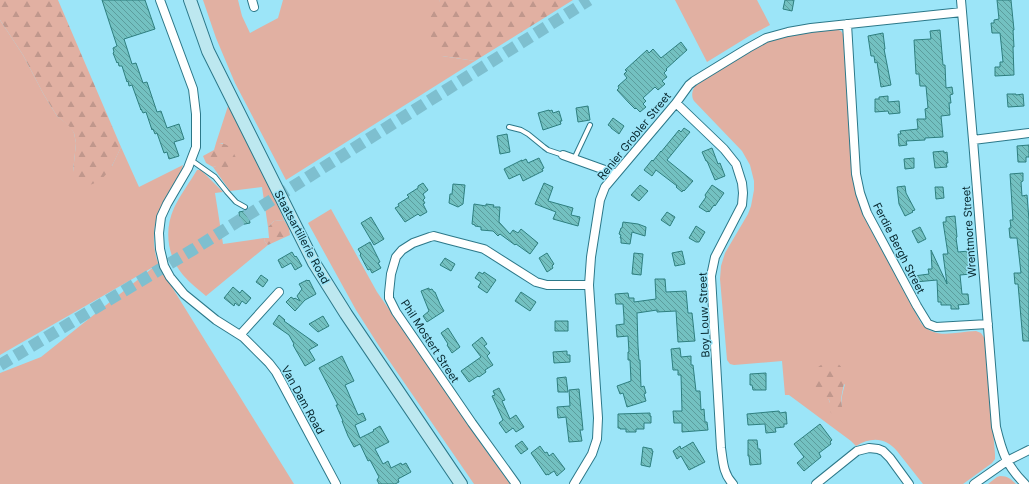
<svg xmlns="http://www.w3.org/2000/svg" width="1029" height="484" viewBox="0 0 1029 484" font-family="Inter,sans-serif">
	<defs>
		<pattern id="forest-firs" width="22" height="20" patternUnits="userSpaceOnUse"><rect width="22" height="20" fill="#e1b0a2"/><path d="M5 1l3.5 6h-7zM16 11l3.5 6h-7z" fill="#c0978c"/></pattern>
		<pattern id="building-back-hatch" width="6" height="6" patternUnits="userSpaceOnUse"><rect width="6" height="6" fill="#73c1c1"/><path d="M-1 5l2 2M0 0l6 6M5-1l2 2" fill="none" stroke="#5c9d9d"/></pattern>
	</defs>
	<rect width="100%" height="100%" fill="#9ce5f8"/>
	<path fill="#e1b0a2" fill-rule="evenodd" d="M203 0H238L242 16 250 33 278 18 283 0H440L439 3 442 56 475 61 286 180 235 83 216 38Z
		M675 0H757L770 25 751 35 707 62Z
		M0 20 23 55 44 95 57 116 70 126 74 133 76 143 73 172 112 166 121 147 139 187 183 165C180 179 170 190 163 203 153 220 151 243 158 263 161 270 166 277 170 284L294 484H0V373L41 357 155 266 0 355Z
		M836 29 841 31 845 37 853 178 857 198 866 221 921 323C936 341 956 331 976 331L981 333 985 339 995 454V459L992 463 963 484H923L897 451C885 437 871 437 856 446L851 441 789 395H785L782 361 734 365 730 364 727 360 720 279 721 266 725 253 748 214 751 206 754 190V181L750 165 742 151 694 101C691 96 692 91 695 86L714 73 770 40 787 35ZM845 384C843 392 840 400 842 407L830 403 828 398Z
		M228 106 269 183 284 220 274 221 268 227 262 187 230 191 213 167 216 166 223 143H216Z
		M197 170H201L223 192 215 193 223 244 264 238 265 242 268 245 206 296C198 289 190 283 183 275 167 256 164 230 174 208 180 195 190 182 197 170Z
		M331 209 377 292 455 404 482 445 510 484H474L379 346 356 310 308 223Z
		M1000 476C1008 476 1011 479 1016 484H988L997 477Z"/>
	<path fill="url(#forest-firs)" d="M0 0H58L121 147C113 164 107 182 86 186L76 179 73 172 76 143 74 133 69 126 57 116 44 95 23 55 0 20Z
		M440 0H573L475 61 442 56 439 54 435 48 431 37 430 18Z
		M216 143C230 143 232 149 237 160L224 170 216 166 213 167 206 163 203 156 214 150Z
		M284 220 289 228 290 235 268 245 265 242 264 238H269L268 227 274 221Z
		M833 361C851 369 843 384 841 399 841 404 843 407 842 412L835 414 831 413C829 408 831 404 829 400 827 396 822 396 819 393 818 393 816 389 816 388 808 373 818 363 833 361Z"/>
	<path fill="url(#building-back-hatch)" stroke="#2e7f7f" d="M102 0H145L155 29 124 39 132 64 136 63 143 83 147 82 157 112 161 111 167 128 179 124 184 139 174 142 179 156 169 159 167 152 164 153 157 133 155 134 153 129 152 130 146 112 143 113 141 109V110L132 85 129 86 128 81 127 82 122 66H119L118 62 117 63 113 53 114 52 113 48 117 46Z
		M785 0H794L792 11 783 9Z
		M997 0H1011L1014 30H1013L1014 47H1013L1014 75 995 76V67H1000V62H1003L1000 33H992L991 23H994V20L999 19Z
		M940 30 943 65H945L946 88 952 87 953 94 950 95 951 103H949L950 115 941 116 943 137 925 138V140L906 141 907 145 899 146 898 134H901L900 131 918 129 917 119H926L925 109 928 108 926 86H920L919 74H916L914 40 931 39 930 31Z
		M883 33 885 49H884L891 85 881 87 877 62 875 63 874 56H871L868 36Z
		M681 42 687 50 666 69 667 70 664 73 667 77 662 81 665 84 658 90 655 87 643 98 646 101 643 104 646 107 640 112 636 108 635 109 629 103 617 90 619 88 618 86 627 78 624 74 627 71 625 70 647 50 649 53 653 49 661 58Z
		M1007 94H1016V95L1023 94 1024 106 1008 107Z
		M888 96V102L899 101 900 113 889 114 888 111 875 112V99H879V97Z
		M588 106 590 120 578 122 576 108Z
		M549 110 550 111 552 110 553 113 559 111 562 121H560L561 124 543 130 538 113Z
		M613 118 624 126 619 134 611 128V127L608 125Z
		M684 128 690 132 667 160 693 181 684 191 683 190 682 192 676 187 677 186 656 170 652 176 644 170 652 160 653 161 661 151V152L679 130 681 132Z
		M507 134 510 152 500 154 497 136Z
		M1029 145V157H1026V162H1018L1017 146Z
		M712 148 718 164 720 163 725 176 715 180 707 161H706L702 152Z
		M944 151V153L947 152 948 163H946L947 167 935 168 933 152Z
		M539 158 544 168 542 169 543 171 523 181 520 174 509 179 504 169 522 160V161L526 159 528 163Z
		M914 158V168L905 169 904 159Z
		M1023 173V181L1021 182 1022 196 1027 195 1029 220V341H1023L1018 284H1015L1014 273H1021L1017 238H1010L1009 228H1011L1010 220H1013L1010 174Z
		M423 183 428 190 423 194 425 198 423 200 425 203 423 204 427 212 420 216 418 214 405 222 395 208 399 206 398 204 409 197 407 195 418 188V186Z
		M544 183 553 187 548 201 573 208 571 215 580 217 578 226 553 219 556 212 535 204Z
		M453 184 465 185 463 204 458 207 449 203 450 194H452Z
		M640 185 648 191 639 201 631 195Z
		M712 185 724 193 715 206 714 205 709 212 708 211 707 212 699 207 706 197 705 195Z
		M905 186 906 193 915 210 912 211 913 212 905 216 899 204 897 187Z
		M935 187H943L944 198 936 199Z
		M474 204 486 206V204L494 205 493 207H500L499 222 510 234 513 230 518 233 521 229 538 243 530 254 516 244 515 245 500 234 498 236 493 231 481 230V227L475 226V225L472 224Z
		M244 211 246 212 249 218 250 223 240 225 239 212Z
		M667 212 675 217 670 226 661 220Z
		M955 216 957 237 956 238 958 252 969 251 971 274 960 275 962 294H968L969 304 958 305 959 309H951V305H941V302H938L937 280 915 282 914 276 929 274 928 269H932L931 250 947 284 943 254H948L943 222H946V217Z
		M371 217 384 239 374 245 361 223Z
		M623 222 638 224 646 227 645 236 632 232 630 244 621 243V238H620L621 235 619 234 621 228H622Z
		M696 226 705 232 699 242H696L689 238Z
		M920 227 926 239 918 243 912 231Z
		M370 242 380 262 378 263 381 268 372 273 370 269 368 270 360 255 361 254 358 249Z
		M682 251 685 264 675 266 672 253Z
		M292 252 295 257 296 256 298 259 302 266 295 270 291 263 282 268 278 260Z
		M547 253 554 264 552 266 553 268 547 272 539 258Z
		M634 253 643 254 641 275 632 274Z
		M445 258 455 264 451 271 440 265Z
		M479 272 483 274 484 272 496 280 487 293 478 287 481 282 475 278Z
		M261 275 268 280 263 287 256 282Z
		M655 279H665L666 292 686 291 688 313H692L695 341 678 342 676 311 657 312V310L637 313 638 346 639 360H640L641 387 644 386 646 393 644 394 646 401 627 407 623 393 620 394 617 386 631 381 630 360H628V352H629L628 336 617 337 616 325 624 324V318L623 304H616L615 294 628 293 629 298H634V302L656 299Z
		M307 280 308 281 309 280 316 294 305 300 295 311 286 302 291 297 294 299 295 298 300 301 297 296 302 289 299 284Z
		M233 287 240 293 242 290 251 298 246 304 242 301 239 306 235 303 234 306 224 298Z
		M429 288V290L432 289 434 292H435L440 304 444 311 427 322 423 316 429 311 421 291Z
		M521 292 536 302 530 311 515 301Z
		M279 315 285 320 284 321 318 345 309 350 315 360 305 366 293 345 294 344 289 335 273 324Z
		M323 316 329 326 318 332 309 324Z
		M555 321H568V331H555Z
		M448 328 460 347 452 353 447 345 448 344 441 333Z
		M482 337 487 344 484 346 490 353 487 356 493 365 485 370 486 372 479 377 478 376 469 382 461 371 481 357 472 345Z
		M680 348 681 357 691 356V365H693L696 391H700L701 410 704 409 705 422H707L708 430 682 432V423H674L673 411H682L681 375H678V370H673L671 349Z
		M567 351V355H570V362L554 363 553 352Z
		M342 356 354 381 345 385 358 415 363 413 366 420 355 425 360 438 374 431 373 430 380 426 389 442 375 449 383 464 388 461 391 468 401 463 402 465 406 463 411 472 398 479 399 482 395 484H379L377 480 379 477 370 460 368 461 360 444 354 447 348 436 342 421H343L336 405H338L319 368Z
		M766 373V390H753L752 385H750V374Z
		M566 377 568 392H558L557 378Z
		M499 388 505 400 502 401 510 419 516 415 524 427 516 432 513 428 506 433 499 423 503 420 492 396 495 395 493 391Z
		M579 389 583 430H580L582 441 569 442 566 417 558 418 557 407 570 406 569 390Z
		M779 411 780 413 786 412 787 424H784V427L775 428 776 432 766 433 765 424 748 425 747 414Z
		M650 413V416H651V423H644V429H636V432H626V429H620V428H618V414Z
		M820 424 832 440 830 442 831 444 819 453 821 457 804 471 797 463 804 457 794 444Z
		M748 440H757L758 449H760L761 464 750 465 749 456H748Z
		M522 441 528 449 521 454 515 446Z
		M693 442 705 462 689 470 681 456 677 459 673 451 680 446 681 449Z
		M540 446 545 453 547 452 549 456 553 453 565 469 557 476 554 471 548 475V474L546 475 531 453Z
		M643 447 652 449V451H653L650 467 641 465Z"/>
	<g fill="none" stroke-linecap="round" stroke-linejoin="round">
		<path stroke="#7ebfcf" stroke-width="12" stroke-dasharray="12 6" stroke-linecap="butt" d="M0 365 194 249 589 0"/>
		<g stroke="#2c7889" stroke-width="6">
			<path id="lane" d="M509 127 521 130 528 134 544 147 548 150 563 155
				M574 159 590 125
				M191 160 215 177 227 192 236 202 245 207"/>
		</g>
		<g stroke="#2c7889" stroke-width="10">
			<path id="street" d="M160 0 193 89 196 114V147L188 168 167 204 161 217 159 233 160 249 164 266 170 277 184 294 216 320 243 337 269 363 276 372 282 383 336 484
				M252 0 254 7
				M961 0 973 140 996 427C1002 452 1006 465 1025 484
				M847 24 856 174 860 193 867 213 917 306 928 324 936 327 988 324
				M676 103 724 149 736 164 742 183 743 193 742 205 715 257 711 276 721 448C723 461 723 474 733 484
				M973 140 1029 133
				M563 155 616 174
				M240 335 279 292
				M516 484 472 423 396 312 389 298V293L391 274 396 257 402 250 413 243 430 237 434 236 449 240 484 249 536 282 547 285H589
				M574 484 592 454 597 439 598 418 589 285 591 257 600 200 605 187 616 174 676 103 689 85 694 81 748 48 766 38 788 32 811 28 962 12
				M816 484 857 451 869 448 878 449 883 451 890 458 909 484
				M974 484 1007 461 1029 450"/>
		</g>
		<g stroke="#2c7889" stroke-width="14">
			<path id="secondary" d="M190 0 208 51 314 263 346 314 461 484"/>
		</g>
		<use href="#lane" stroke="#fff" stroke-width="4"/>
		<use href="#street" stroke="#fff" stroke-width="8"/>
		<use href="#secondary" stroke="#bde8f0" stroke-width="12"/>
	</g>
	<g text-anchor="middle" stroke-width="3" stroke-linejoin="round" paint-order="stroke">
		<g font-size="11" fill="#06262d" stroke="#9ce5f8">
			<text transform="translate(634 136) rotate(-51)" y="4">Renier Grobler Street</text>
			<text transform="translate(969 232) rotate(-94)" y="4">Wrentmore Street</text>
			<text transform="translate(302 237) rotate(62)" y="4">Staatsartillerie Road</text>
			<text transform="translate(899 248) rotate(63)" y="4">Ferdie Bergh Street</text>
			<text transform="translate(704 315) rotate(-92)" y="4">Boy Louw Street</text>
			<text transform="translate(430 341) rotate(57)" y="4">Phil Mostert Street</text>
			<text transform="translate(303 400) rotate(61)" y="4">Van Dam Road</text>
		</g>
	</g>
</svg>
